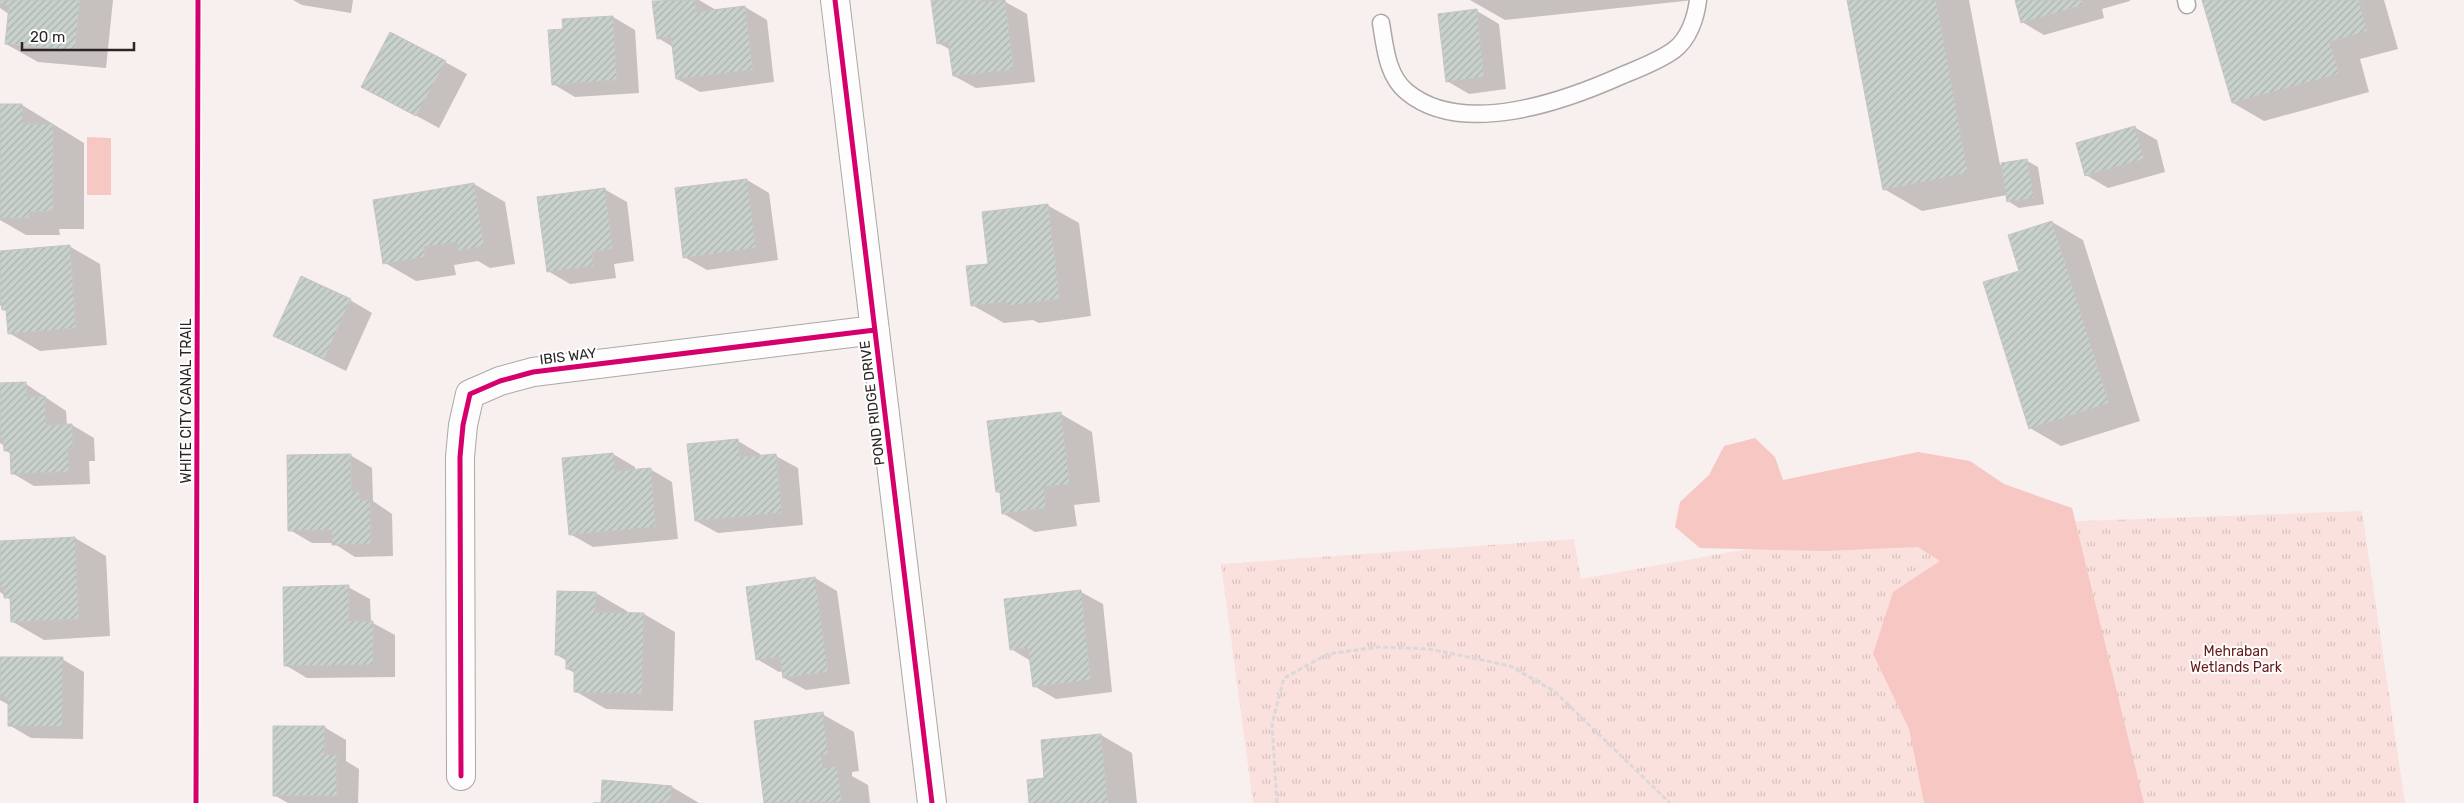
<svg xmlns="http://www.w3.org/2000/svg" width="2464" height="803" viewBox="0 0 2464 803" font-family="Rubik,sans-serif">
	<defs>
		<pattern id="park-tufts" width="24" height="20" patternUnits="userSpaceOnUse" patternTransform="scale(1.25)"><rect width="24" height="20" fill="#fae1de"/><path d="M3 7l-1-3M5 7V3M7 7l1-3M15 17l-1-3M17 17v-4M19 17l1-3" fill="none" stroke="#d6c1be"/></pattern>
		<pattern id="building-hatch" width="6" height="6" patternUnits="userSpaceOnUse" patternTransform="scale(1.25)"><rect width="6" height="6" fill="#c8d1cc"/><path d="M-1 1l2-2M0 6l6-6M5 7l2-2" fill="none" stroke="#acb3af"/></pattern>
	</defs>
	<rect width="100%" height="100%" fill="#f8f0ef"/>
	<path fill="url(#park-tufts)" d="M2362 511 2405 803H1253L1221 564 1574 539 1581 579 1859 529Z"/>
	<path fill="#f7c7c3" d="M87 137 111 138V195H87Z
		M1755 438 1775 457 1783 480 1918 452 1970 461 2004 484 2072 508 2144 803H1924L1909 729 1873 654 1893 592 1940 561 1918 547 1824 551 1700 548 1675 527 1680 502 1709 475 1724 446Z"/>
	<path fill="#0003" d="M0 0H113L106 68 38 62 6 44 9 14 0 8Z
		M293 0H353L351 13 302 5Z
		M669 0H699L716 10 745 7 767 20 774 82 700 92 677 79 673 47 658 38 654 2Z
		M932 0H1002L1027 14 1035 82 976 88 954 76 951 50 938 43Z
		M1470 0H1694L1505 20Z
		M1848 0H1969L2000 165 2027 161 2038 167 2044 204 2019 208 2008 201 2007 195 1922 211 1884 189Z
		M2016 0H2130V1L2102 9 2104 18 2044 35 2022 22Z
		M2204 0H2384L2398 49 2360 59 2369 92 2264 121 2233 103Z
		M1477 11 1499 24 1506 89 1469 94 1447 81Z
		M613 17 635 30 639 93 575 97 553 84 564 30Z
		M445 62 467 74 439 128 363 87Z
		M0 105H22L84 143V229H59L60 235H26L0 220Z
		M2134 127 2157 140 2165 172 2108 188 2086 175Z
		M747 180 769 193 778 260 707 270 684 257 676 189Z
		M474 184 505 202 515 264 490 268 478 261 454 265 456 275 416 281 385 263Z
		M604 189 627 202 634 261 614 264 616 278 570 284 548 271Z
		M1047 205 1079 223 1091 316 1039 323 1033 320 1004 323 972 305 990 265Z
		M2052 222 2083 240 2140 421 2061 446 2030 428 2021 272Z
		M69 246 100 264 107 345 40 351 9 333 7 311 0 305V252Z
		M350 300 372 313 346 371 275 336Z
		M26 384 66 411 67 425H72L94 438 95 461H89L90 484 34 486 12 473 11 454 5 450V446L0 443V385Z
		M1061 414 1092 432 1100 502 1074 505 1077 526 1035 532 1004 514 1001 494 997 491Z
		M738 441 760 454V457L776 456 798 468 803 525 718 533 696 521Z
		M613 454 635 467V470L650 469 672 482 678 539 593 547 570 534Z
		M350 455 372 468 373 501 392 514 393 556 355 557 333 543H312L290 530Z
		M75 538 106 556 110 636 44 640 13 622 12 601 0 592V542Z
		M815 578 837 591 850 684 806 690 784 678 783 671 779 672 757 659Z
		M348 587 370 599 371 622 395 635V677L307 678 285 665Z
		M1081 592 1103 604 1112 692 1056 699 1034 686 1031 661 1011 649Z
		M596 593 627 611V614H644L675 632 673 711 606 709 575 691V673L567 669V661L557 655Z
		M0 658 62 659 84 672 83 739 31 738 9 725V705L0 700Z
		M822 714 854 732 859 771 852 772V776L868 785 870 803H765L755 722Z
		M324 727 346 740V761L359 769 358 803H288L274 795Z
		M1101 735 1132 753 1137 803H1031Z
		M672 787 699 803H602Z"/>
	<path fill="url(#building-hatch)" stroke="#c6c5c4" d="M0 0H80L75 51 5 44 9 6 0 5Z
		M695 0 696 12 745 6 753 70 676 79 671 37 657 39 652 1Z
		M931 0H981L982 2 1005 0 1014 70 953 76 948 42 937 44Z
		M1847 0H1936L1968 173 1883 190Z
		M2015 0H2081L2083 5 2021 23Z
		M2202 0H2359L2367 31 2330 42 2339 74 2232 103Z
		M1477 9 1484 77 1446 82 1438 14Z
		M613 16 617 80 552 85 548 30 563 29 562 19Z
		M390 32 446 61 416 116 361 87Z
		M0 104H22L23 124H53V211L29 212V218H0Z
		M2135 126 2144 159 2085 176 2076 143Z
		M2027 159 2034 198 2007 202 2001 163Z
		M747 179 756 248 683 258 675 188Z
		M474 183 484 246 458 251 457 242 424 247 425 257 383 264 373 200Z
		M605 188 613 249 592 252 594 266 547 272 537 197Z
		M1048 204 1060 299 1007 306V302L971 306 966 266 988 264 982 212Z
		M2052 221 2109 403 2029 429 1983 282 2019 271 2008 235Z
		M70 245 76 328 8 334 6 310H2L0 296V251Z
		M301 276 351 299 324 359 273 336Z
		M26 382 27 397 45 396 46 425 72 424 73 449H68L69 472 11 474 10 451H4L3 438H0V383Z
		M1061 412 1070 484 1044 487 1046 508 1002 514 1000 492H996L987 421Z
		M738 439 740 457 776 454 782 513 695 521 687 444Z
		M613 453 615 471 651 468 656 527 569 535 562 458Z
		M351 454V491H359V500H370L371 544 332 545V530L288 531 287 455Z
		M75 537 79 619 11 622 10 598H4V587H0V541Z
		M815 577 828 672 783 678 780 657 756 660 746 587Z
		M349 585V621H373V665L284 666 283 587Z
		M1081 590 1091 680 1033 687 1028 648 1010 650 1004 599Z
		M557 591 596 592 595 612 644 613 642 694 574 692V669H566V655H555Z
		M0 657H63L62 727 8 726V697H0Z
		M823 712 828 754 821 755 823 768 837 766 842 802 764 803 754 721Z
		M273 726H325L324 754 337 755V796H273Z
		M1101 734 1108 803H1029L1027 780 1044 778 1041 740Z
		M602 780 672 786 670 803H593H601Z"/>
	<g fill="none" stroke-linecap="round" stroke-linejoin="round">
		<g stroke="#ada7a7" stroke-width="19">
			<path id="service" d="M2186 0 2187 5
				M1381 23C1385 47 1387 76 1407 92 1463 138 1565 101 1623 75 1640 68 1659 61 1674 50 1689 39 1696 17 1698 0"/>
		</g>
		<g stroke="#ada7a7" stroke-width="30">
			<path id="minor" d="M835 0 932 803
				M461 776 460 457 463 425 470 394 500 381 533 372 875 330"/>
		</g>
		<path stroke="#dad8d8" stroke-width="3" stroke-dasharray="5 2.5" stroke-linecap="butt" d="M1277 803 1272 724 1284 678 1328 654 1379 647 1430 649 1510 666 1554 691 1670 803"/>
		<use href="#service" stroke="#fefdfd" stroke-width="16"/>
		<use href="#minor" stroke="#fefdfd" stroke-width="28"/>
		<g stroke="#fefefe" stroke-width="8">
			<path id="cycleway" d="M835 0 932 803
				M461 776 460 457 463 425 470 394 500 381 533 372 875 330
				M196 803 198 0"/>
		</g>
		<use href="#cycleway" stroke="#d6006c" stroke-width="5"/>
	</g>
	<g text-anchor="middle" stroke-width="4" stroke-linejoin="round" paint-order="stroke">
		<g font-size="14" fill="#2b2525" stroke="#fefefe">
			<text transform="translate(568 356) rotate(-7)" y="5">IBIS WAY</text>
			<text transform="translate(186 401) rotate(-90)" y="5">WHITE CITY CANAL TRAIL</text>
			<text transform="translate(872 403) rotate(-97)" y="5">POND RIDGE DRIVE</text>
		</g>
		<g font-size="14" fill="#661c1c" stroke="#fefefe">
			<text x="2236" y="656">Mehraban<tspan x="2236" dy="16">Wetlands Park</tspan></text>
		</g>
	</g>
	<path d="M22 42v8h112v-8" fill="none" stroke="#2b2525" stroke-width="2.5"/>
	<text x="30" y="42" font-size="15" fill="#2b2525" stroke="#fefefe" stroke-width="4" paint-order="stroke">20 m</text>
</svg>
